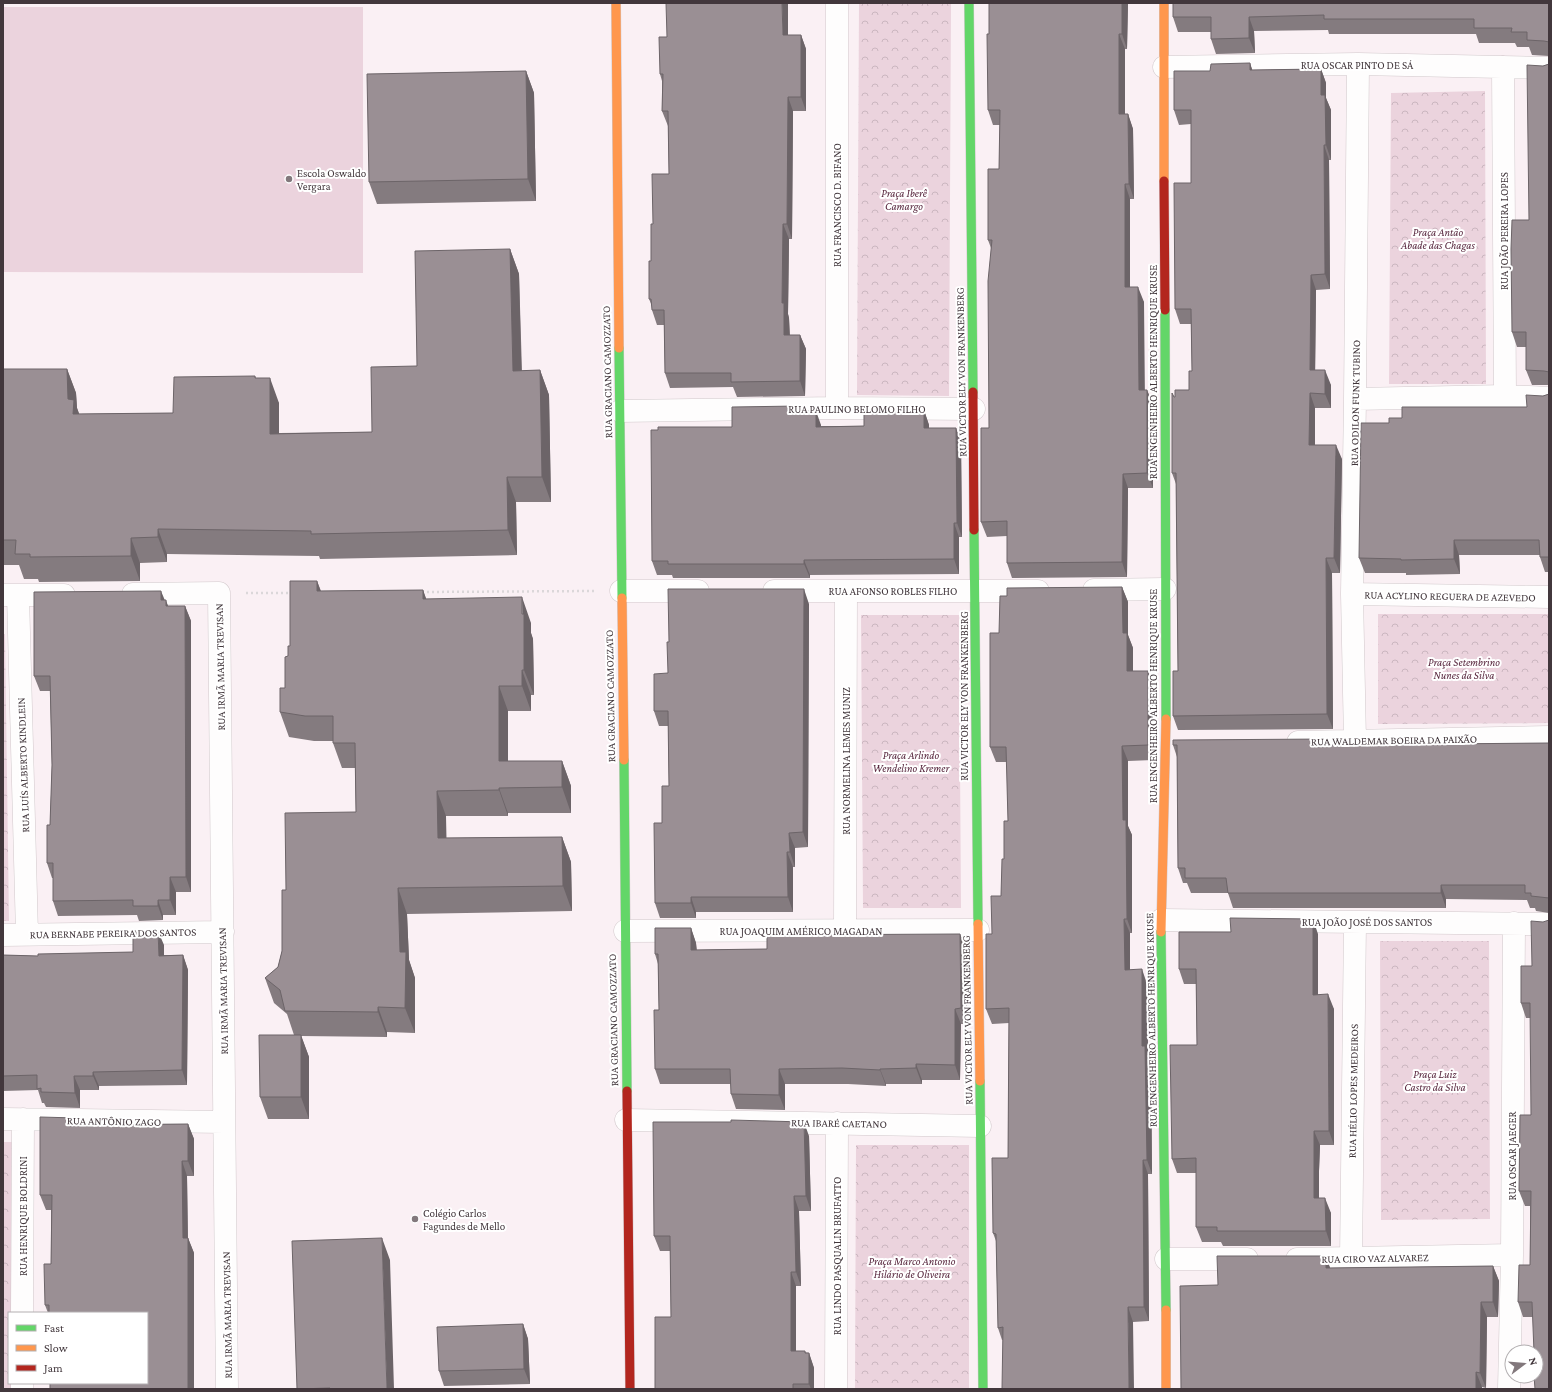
<svg xmlns="http://www.w3.org/2000/svg" width="1552" height="1392" viewBox="0 0 1552 1392" font-family="'Crimson Pro',serif">
	<defs>
		<pattern id="park-crowns" width="20" height="18" patternUnits="userSpaceOnUse"><rect width="20" height="18" fill="#ebd3dd"/><path d="M2 6a3 3 0 1 1 6 0M12 15a3 3 0 1 1 6 0" fill="none" stroke="#cbb6bf"/></pattern>
	</defs>
	<rect width="100%" height="100%" fill="#faf0f4"/>
	<path fill="url(#park-crowns)" d="M859 3H951L949 396 857 395Z
		M1485 91 1486 384H1389L1391 93Z
		M1378 614H1549V723L1378 724Z
		M861 615H959L961 908H863Z
		M3 634H5L9 921H3Z
		M1380 941H1489L1490 1219 1381 1220Z
		M3 1142H17L20 1313H9V1383H21V1389H3Z
		M856 1145H969V1389H855Z"/>
	<path fill="#ebd3dd" d="M3 7H363V273L3 272Z"/>
	<g fill="none" stroke-linecap="round" stroke-linejoin="round">
		<g stroke="#d1c8cb" stroke-width="23">
			<path id="street" d="M1164 67 1358 64 1549 68
				M1503 67 1505 396
				M1355 399 1505 396 1549 398
				M837 408V3
				M620 411 837 408 974 409
				M1094 590 1165 589
				M621 591H698
				M774 591H1038
				M133 594 219 593 227 1389
				M1352 594 1549 597
				M3 595H64
				M18 595 27 934
				M1355 741 1352 594 1355 399 1358 64
				M1298 742 1549 737
				M1161 920 1549 924
				M845 930 846 591
				M625 931 978 930
				M3 935 223 932
				M3 1119 224 1122
				M626 1120 980 1126
				M1351 1258 1355 923
				M1166 1259H1247
				M1297 1259 1512 1255
				M22 1313 23 1119
				M22 1389V1383
				M836 1389 837 1123
				M1509 1389 1512 1255 1514 923"/>
		</g>
		<g stroke="#d1c8cb" stroke-width="10">
			<path id="fast" d="M969 3 973 392
				M1165 310 1166 719
				M619 348 622 598
				M974 530 978 924
				M624 760 627 1091
				M1161 932 1166 1310
				M980 1081 983 1389"/>
		</g>
		<g stroke="#d1c8cb" stroke-width="10">
			<path id="slow" d="M616 3 619 348
				M1164 3V181
				M622 598 624 760
				M978 924 980 1081
				M1161 932 1166 719
				M1166 1310V1389"/>
		</g>
		<g stroke="#d1c8cb" stroke-width="10">
			<path id="jam" d="M1164 181 1165 310
				M973 392 974 530
				M627 1091 630 1389"/>
		</g>
		<path stroke="#dbd7d9" stroke-width="2.5" stroke-dasharray="2 3" stroke-linecap="butt" d="M422 592 595 591
			M246 593H293"/>
		<use href="#street" stroke="#fefdfd" stroke-width="22"/>
		<use href="#fast" stroke="#63d668" stroke-width="9"/>
		<use href="#slow" stroke="#ff974d" stroke-width="9"/>
		<use href="#jam" stroke="#b3261e" stroke-width="9"/>
	</g>
	<path fill="#847b7f" d="M1128 3 1127 49H1125V114H1128L1133 129 1134 199H1130V287L1144 302V390H1147L1153 405V488H1128L1127 577 1012 578 1007 563V536L987 537 981 522 989 428 991 248 988 240 999 169 1000 125H993L988 110 989 34Z
		M1549 3V56L1532 55 1529 47H1517L1515 43H1479L1476 34H1329L1328 30 1254 31 1255 53 1216 54 1211 39V32H1178L1173 17Z
		M788 35H801L806 49V111H793L792 239H789L788 314 789 318 790 335H800L806 349 805 396 737 397 733 387 670 388 665 373 664 325H657L652 310V306L649 299 653 224 669 174 668 126 662 111V81L660 74Z
		M1250 63 1252 70 1321 69 1326 83V98L1331 110V160H1329L1330 289 1316 290 1315 370 1331 385V408H1315V445L1342 459 1340 573H1332L1333 729 1178 730 1173 716 1178 671 1176 484 1172 473V393L1174 397H1175L1189 390 1192 371 1191 324H1180L1175 309 1191 183V124L1179 125 1174 110 1210 71Z
		M1549 64V385H1532L1526 370V347H1517L1512 332 1529 220 1543 66Z
		M526 71 534 93 536 201 377 204 369 182Z
		M510 249 519 274 522 371 540 370 549 395 551 502H516L517 555 320 559 319 556 167 554V562L140 563V581L39 582 38 579H24L19 565H3V369H67L76 393 77 408 79 414 173 413 255 376 256 378 279 403V433L372 432 417 366Z
		M1549 394V572H1545L1540 557V555H1459L1460 574 1406 575V573H1365L1359 558 1389 423 1402 418 1527 407 1543 396Z
		M799 406 801 411 821 425V426H864L924 410 929 425V428H956L961 443 962 537H959V574L810 575V578H673L672 575H657L652 561Z
		M317 581 321 591 423 590 426 599 531 623V633L533 639 534 695H531V711H508V761H562L571 786V813H508V816H446V838L562 837 571 862 572 911 407 914 409 960 415 978V1033L387 1032V1037L301 1036 309 1057V1119H268L260 1097 294 1035 287 1014 274 1003 265 978 278 967 282 951 286 890 356 812 355 768H342L333 743V741H314L289 737 280 712 285 688 288 656 290 646Z
		M1122 587 1128 602V635L1133 648V671L1153 686V760L1128 761V826L1132 835V933H1130V970L1147 984 1148 1052 1151 1061 1152 1174H1148L1149 1321 1133 1322 1002 1340 998 1328 996 1241 993 1233 1008 1158 1009 1023 992 1024 986 1009 992 934 1001 896 1008 821 1007 762H996L990 747 999 633 1007 596Z
		M165 600 168 606H185L191 621V892H176V915H163V920L139 921 137 915 58 916 53 901V878H52L47 863 50 825 52 765 50 691H40L34 676Z
		M809 604 808 847 795 848V867H793V912H696V918H660L655 903 662 823 669 786 668 726H659L654 711 668 673 669 642Z
		M1549 743V913L1536 911 1535 908H1530L1527 900 1446 899V908H1233L1228 893H1191L1187 883H1183L1178 868 1177 757 1173 745H1330Z
		M1543 922 1533 1317H1523L1518 1302 1530 1265V1206H1525L1519 1191 1531 1115V1018H1526L1521 1003 1532 966Z
		M691 928 696 943 697 950 767 949 960 934 966 949 967 1024H961L960 1080H922V1084H886V1086L848 1084H785V1110L736 1109 731 1094V1084H660L655 1069 659 1010 658 964 655 954Z
		M1318 934V995L1334 1009V1145H1320L1319 1171V1198L1331 1213V1246H1223L1221 1242H1202L1196 1227V1173H1177L1172 1159 1197 1045 1196 984H1184L1179 969Z
		M164 945V955H183L188 970 187 1085 99 1086V1090H80V1108L46 1107 44 1103H42L38 1090 3 1091V955L38 956 133 952Z
		M76 1118 79 1125 188 1124 194 1139V1176H187L188 1238 194 1253V1389H50L147 1313H48L45 1305 51 1264V1210H46L40 1195Z
		M731 1122 809 1136 811 1211H799L801 1286H796V1351L809 1353 814 1368V1389H655L671 1317 670 1251H660L654 1236Z
		M1326 1256 1330 1268 1493 1266 1499 1281 1498 1317H1487L1486 1388 1482 1387 1218 1285Z
		M523 1324 528 1339 530 1384 444 1386 439 1371Z"/>
	<path fill="#6c6468" d="M782 3H788V50L783 35Z
		M1122 3H1128L1127 49 1122 34Z
		M1249 17 1254 31 1255 53 1249 38Z
		M1119 34 1125 49V129L1119 114Z
		M801 35 806 49V111L801 97Z
		M1250 63 1255 78 1250 70Z
		M1321 69 1326 83V98L1331 110V160L1326 145 1321 95Z
		M526 71 534 93 536 201 528 179Z
		M788 97 793 111 792 239 787 224Z
		M1128 114 1133 129 1134 199 1129 184Z
		M1324 145 1329 160 1330 289 1325 274Z
		M1125 184 1130 199V302L1125 287Z
		M783 224 789 239 788 314 789 318 790 350 784 335 782 303Z
		M510 249 519 274 522 396 513 371Z
		M1311 275 1316 290 1315 385 1310 370Z
		M1138 287 1144 302 1145 405 1139 390Z
		M800 335 806 349 805 396 800 381Z
		M67 369 76 393 77 408 83 424 82 439 68 399Z
		M540 370 549 395 551 502 542 477Z
		M1325 370 1331 385V408L1325 394Z
		M270 378 279 403V458L270 434Z
		M1147 390 1153 405V488L1147 473Z
		M1310 393 1315 408V459L1309 445Z
		M924 410 929 425V443L924 428Z
		M816 411 821 425V441L816 427Z
		M956 428 961 443 962 537 957 523Z
		M1336 445 1342 459 1340 573 1334 558Z
		M1123 474 1128 488 1127 577 1122 562Z
		M507 477 516 502 517 555 508 530Z
		M954 523 959 537V574L954 559Z
		M158 529 167 554V562L158 537Z
		M131 538 140 563V581L131 556Z
		M1454 540 1459 555 1460 574 1454 559Z
		M1326 558 1332 573 1333 729 1327 714Z
		M804 560 810 575V578L804 564Z
		M317 581 326 606 317 591Z
		M1122 587 1128 602V635L1133 648V686L1127 671 1123 633Z
		M804 589 809 604 808 847 803 832Z
		M423 590 432 615 423 599Z
		M161 591 166 603V600L171 615 161 600Z
		M522 597 531 623V633L533 639 534 695 524 670Z
		M185 606 191 621V892L186 877Z
		M522 670 531 695V711L522 686Z
		M1148 671 1153 686V760L1148 745Z
		M499 686 508 711V786L499 761Z
		M1122 746 1128 761V826L1132 835V933L1127 919 1123 820Z
		M562 761 571 786V813L562 787Z
		M499 788 508 813V816L499 790Z
		M437 791 446 816 447 863 438 838Z
		M789 833 795 848V867L790 852Z
		M562 837 571 862 572 911 563 886Z
		M787 852 793 867V912L788 897Z
		M170 877 176 892V915L170 900Z
		M1441 885 1446 899V908L1441 893Z
		M398 888 407 914 409 960 415 978V1033L405 1008 400 952Z
		M691 897 696 912V918L691 903Z
		M158 900 163 915V920L158 906Z
		M1124 919 1130 933V984L1125 970Z
		M1313 919 1318 934V1010L1313 995Z
		M691 928 696 943 697 965 691 950Z
		M158 931 164 945V970L159 956Z
		M960 934 966 949 967 1024 961 1008Z
		M183 955 188 970 187 1085 182 1070Z
		M1142 969 1147 984 1148 1052 1151 1061 1152 1174 1147 1160 1142 1046Z
		M1328 994 1334 1009V1145L1329 1131Z
		M378 1007 387 1032V1037L378 1012Z
		M955 1009 961 1024 960 1080 955 1065Z
		M301 1035 309 1057V1119L301 1097Z
		M916 1064 922 1080V1084L916 1068Z
		M779 1069 785 1084V1110L779 1095Z
		M880 1069 886 1084V1086L880 1070Z
		M93 1072 99 1086V1090L93 1076Z
		M74 1076 80 1090V1108L75 1093Z
		M76 1118 81 1133 76 1125Z
		M804 1122 809 1136 811 1211 806 1196Z
		M188 1124 194 1139V1176L188 1161Z
		M1314 1131 1320 1145 1319 1171V1213L1314 1198Z
		M1143 1160 1148 1174 1149 1321 1144 1307Z
		M182 1161 187 1176 188 1253 183 1238Z
		M794 1196 799 1211 801 1286 796 1272Z
		M1325 1198 1331 1213V1246L1326 1231Z
		M188 1238 194 1253V1389H188Z
		M382 1238 390 1260 394 1389H387Z
		M1326 1256 1331 1271 1326 1268Z
		M1493 1266 1499 1281 1498 1317 1493 1302Z
		M791 1272 796 1286V1366L791 1351Z
		M1481 1302 1487 1317 1486 1388 1480 1373Z
		M1128 1307 1133 1322 1134 1389H1129Z
		M523 1324 528 1339 530 1384 524 1369Z
		M805 1351 809 1361V1353L814 1368V1389H811L809 1384Z
		M1476 1372 1482 1387V1389H1476Z"/>
	<path fill="#9a8f94" stroke="#6c6468" d="M666 3H782L783 35H801V97H788L787 224H783L782 303H784V335H800V381L731 382V373H665L664 310H652L651 299H649V261H651V224H653L652 174H669L668 111H662L663 74H660L659 37H667Z
		M989 3H1122V34H1119V114H1128L1129 184H1125V287H1138L1139 390H1147V473L1123 474 1122 562 1007 563V521L981 522V428H989L988 281 992 240H988V169H999L1000 110H988L987 34H989Z
		M1173 3H1549V42L1544 41 1527 40V32H1511L1512 28H1474V19H1324V15L1249 17V38L1211 39V17H1173Z
		M1250 63V70L1321 69V95H1325L1326 145H1324L1325 274 1311 275 1310 370H1325V394L1310 393 1309 445H1336L1334 558H1326L1327 714 1173 716V671H1178L1176 473H1172V393L1174 397H1175V390H1189V371H1192L1191 309H1175L1174 183H1191V110H1174V71H1210L1211 64Z
		M1549 64V372L1544 371 1526 370V332H1512L1511 249 1512 220H1529L1527 65 1543 66Z
		M526 71 528 179 369 182 367 74Z
		M510 249 513 371 540 370 542 477H507L508 530 311 534V531L158 529V537L131 538V556L30 557V554H15L16 540H3V369H67L68 399 74 400 73 414 173 413 174 377 255 376V378H270V434L372 432 371 367 417 366 415 251Z
		M1549 394V557H1540L1539 540H1454V559L1401 560V559L1359 558 1361 423H1389V418H1402V407H1527L1526 395 1543 396Z
		M799 406V411H816V427L864 426V410H924V428H956L957 523H954V559L804 560V564H668V561H652L651 430H658V427H732V407Z
		M290 581H317V591L423 590V599L522 597V614H524V670H522V686H499V761H562V787L499 788V790L437 791 438 838 562 837 563 886 398 888 400 952H406L405 1008 378 1007V1012L285 1011 280 990 265 978 278 967 282 951V890H286L285 813 356 812 355 743H333V716H305L280 712V688H285V657L288 656V646H290Z
		M1122 587 1123 633H1127V671H1148V745L1122 746 1123 820H1126L1127 919H1124L1125 970 1142 969V1046H1145L1147 1160H1143L1144 1307H1128L1129 1389H1002L1003 1327 998 1328 996 1234 993 1233 992 1158H1008L1009 1008 986 1009V934H992L991 896H1001L1002 859H1004V821H1008L1006 747H990V633H999L1000 596H1007V588Z
		M668 589H804L803 832 789 833 790 852H787L788 897H691V903H655L654 823H662V786H669L668 711H654V674L668 673 667 642H669Z
		M161 591V600H166V606H185L186 877H170V900H158V906H133V900L53 901V863H47V825H50L52 765 50 676H34V592Z
		M1327 739V745L1549 743V898L1531 896V893H1525V885H1441V893H1228L1226 878H1185V868H1178L1177 745H1173V740Z
		M1230 918 1313 919V995L1328 994 1329 1131H1314V1198H1325L1326 1231H1217V1227H1196V1158L1172 1159 1170 1045H1197L1196 969H1179V932H1231Z
		M1549 920V1389H1535L1534 1376H1536V1352H1534L1532 1302H1518L1519 1265H1530L1531 1191H1519L1520 1115H1531L1530 1003H1521V966H1532L1531 921 1543 922Z
		M655 928H691V950L767 949V935L960 934 961 1008 955 1009V1065L916 1064V1068L880 1069V1070L842 1068 779 1069V1095L731 1094 730 1069H655L654 1010H659L658 954H655Z
		M133 931H158L159 956 183 955 182 1070 93 1072V1076H74L75 1093 41 1092V1088L37 1089V1075L3 1076V955L38 956V954L133 952Z
		M259 1035H301V1097H260Z
		M40 1117 76 1118V1125L188 1124V1161H182L183 1238H188V1389H50V1383H147V1313H49V1305H45L44 1264H51L52 1195H40Z
		M731 1120 804 1122 806 1196H794L796 1272H791V1351H805V1353H809V1384H793V1389H655V1317H671L670 1236H654L653 1122H731Z
		M382 1238 387 1389H330V1388L297 1389 292 1241Z
		M1217 1256H1326V1268L1493 1266V1302H1481L1480 1373 1476 1372V1389H1181L1180 1286 1218 1285Z
		M523 1324 524 1369 439 1371 437 1327Z"/>
	<g fill="#82787c" stroke="#fff" stroke-width="1.5">
		<circle cx="289" cy="179" r="4"/>
		<circle cx="415" cy="1219" r="4"/>
	</g>
	<g text-anchor="middle" stroke-width="4" stroke-linejoin="round" paint-order="stroke">
		<g font-size="11" fill="#42373c" stroke="#fff">
			<text x="1357" y="69">RUA OSCAR PINTO DE SÁ</text>
			<text transform="translate(837 205) rotate(-90)" y="4">RUA FRANCISCO D. BIFANO</text>
			<text transform="translate(1504 231) rotate(-90)" y="4">RUA JOÃO PEREIRA LOPES</text>
			<text transform="translate(607 372) rotate(-91)" y="4">RUA GRACIANO CAMOZZATO</text>
			<text transform="translate(961 372) rotate(-91)" y="4">RUA VICTOR ELY VON FRANKENBERG</text>
			<text transform="translate(1153 372) rotate(-90)" y="4">RUA ENGENHEIRO ALBERTO HENRIQUE KRUSE</text>
			<text transform="translate(1355 403) rotate(-89)" y="4">RUA ODILON FUNK TUBINO</text>
			<text x="857" y="413">RUA PAULINO BELOMO FILHO</text>
			<text x="893" y="595">RUA AFONSO ROBLES FILHO</text>
			<text transform="translate(1450 596) rotate(1)" y="4">RUA ACYLINO REGUERA DE AZEVEDO</text>
			<text transform="translate(220 667) rotate(-91)" y="4">RUA IRMÃ MARIA TREVISAN</text>
			<text transform="translate(610 696) rotate(-91)" y="4">RUA GRACIANO CAMOZZATO</text>
			<text transform="translate(964 696) rotate(-90)" y="4">RUA VICTOR ELY VON FRANKENBERG</text>
			<text transform="translate(1153 696) rotate(-90)" y="4">RUA ENGENHEIRO ALBERTO HENRIQUE KRUSE</text>
			<text transform="translate(1394 740) rotate(-1)" y="4">RUA WALDEMAR BOEIRA DA PAIXÃO</text>
			<text transform="translate(846 761) rotate(-90)" y="4">RUA NORMELINA LEMES MUNIZ</text>
			<text transform="translate(23 765) rotate(-92)" y="4">RUA LUÍS ALBERTO KINDLEIN</text>
			<text x="1367" y="926">RUA JOÃO JOSÉ DOS SANTOS</text>
			<text x="801" y="935">RUA JOAQUIM AMÉRICO MAGADAN</text>
			<text transform="translate(113 933) rotate(-1)" y="4">RUA BERNABE PEREIRA DOS SANTOS</text>
			<text transform="translate(223 991) rotate(-91)" y="4">RUA IRMÃ MARIA TREVISAN</text>
			<text transform="translate(613 1020) rotate(-91)" y="4">RUA GRACIANO CAMOZZATO</text>
			<text transform="translate(967 1020) rotate(-91)" y="4">RUA VICTOR ELY VON FRANKENBERG</text>
			<text transform="translate(1151 1020) rotate(-91)" y="4">RUA ENGENHEIRO ALBERTO HENRIQUE KRUSE</text>
			<text transform="translate(1353 1091) rotate(-89)" y="4">RUA HÉLIO LOPES MEDEIROS</text>
			<text transform="translate(114 1121) rotate(1)" y="4">RUA ANTÔNIO ZAGO</text>
			<text transform="translate(839 1123) rotate(1)" y="4">RUA IBARÉ CAETANO</text>
			<text transform="translate(1512 1156) rotate(-90)" y="4">RUA OSCAR JAEGER</text>
			<text transform="translate(23 1216) rotate(-90)" y="4">RUA HENRIQUE BOLDRINI</text>
			<text transform="translate(837 1256) rotate(-90)" y="4">RUA LINDO PASQUALIN BRUFATTO</text>
			<text transform="translate(1375 1258) rotate(-1)" y="4">RUA CIRO VAZ ALVAREZ</text>
			<text transform="translate(227 1315) rotate(-91)" y="4">RUA IRMÃ MARIA TREVISAN</text>
		</g>
		<g font-size="11" fill="#42373c" stroke="#fff" text-anchor="start">
			<text x="297" y="177">Escola Oswaldo<tspan x="297" dy="13">Vergara</tspan></text>
			<text x="423" y="1217">Colégio Carlos<tspan x="423" dy="13">Fagundes de Mello</tspan></text>
		</g>
		<g font-size="11" font-style="italic" fill="#58273e" stroke="#fff">
			<text x="904" y="197">Praça Iberê<tspan x="904" dy="13">Camargo</tspan></text>
			<text x="1438" y="236">Praça Antão<tspan x="1438" dy="13">Abade das Chagas</tspan></text>
			<text x="1464" y="666">Praça Setembrino<tspan x="1464" dy="13">Nunes da Silva</tspan></text>
			<text x="911" y="759">Praça Arlindo<tspan x="911" dy="13">Wendelino Kremer</tspan></text>
			<text x="1435" y="1078">Praça Luiz<tspan x="1435" dy="13">Castro da Silva</tspan></text>
			<text x="912" y="1265">Praça Marco Antonio<tspan x="912" dy="13">Hilário de Oliveira</tspan></text>
		</g>
	</g>
	<rect width="1552" height="1392" fill="none" stroke="#42373c" stroke-width="8"/>
	<rect x="8" y="1312" width="140" height="72" fill="#ffffff" stroke="#b3afb1"/>
	<rect x="16" y="1325" width="20" height="6" fill="#63d668" stroke="#b3afb1"/>
	<text x="44" y="1332" font-size="12" fill="#42373c">Fast</text>
	<rect x="16" y="1345" width="20" height="6" fill="#ff974d" stroke="#b3afb1"/>
	<text x="44" y="1352" font-size="12" fill="#42373c">Slow</text>
	<rect x="16" y="1365" width="20" height="6" fill="#b3261e" stroke="#b3afb1"/>
	<text x="44" y="1372" font-size="12" fill="#42373c">Jam</text>
	<g transform="translate(1524 1364) rotate(74)"><circle r="19" fill="#ffffff" stroke="#b3afb1"/>
	<path d="M0-3L7 15L0 10L-7 15Z" fill="#82787c"/>
	<text y="-6" font-size="11" font-weight="bold" text-anchor="middle" fill="#42373c">N</text>
	</g>
</svg>
